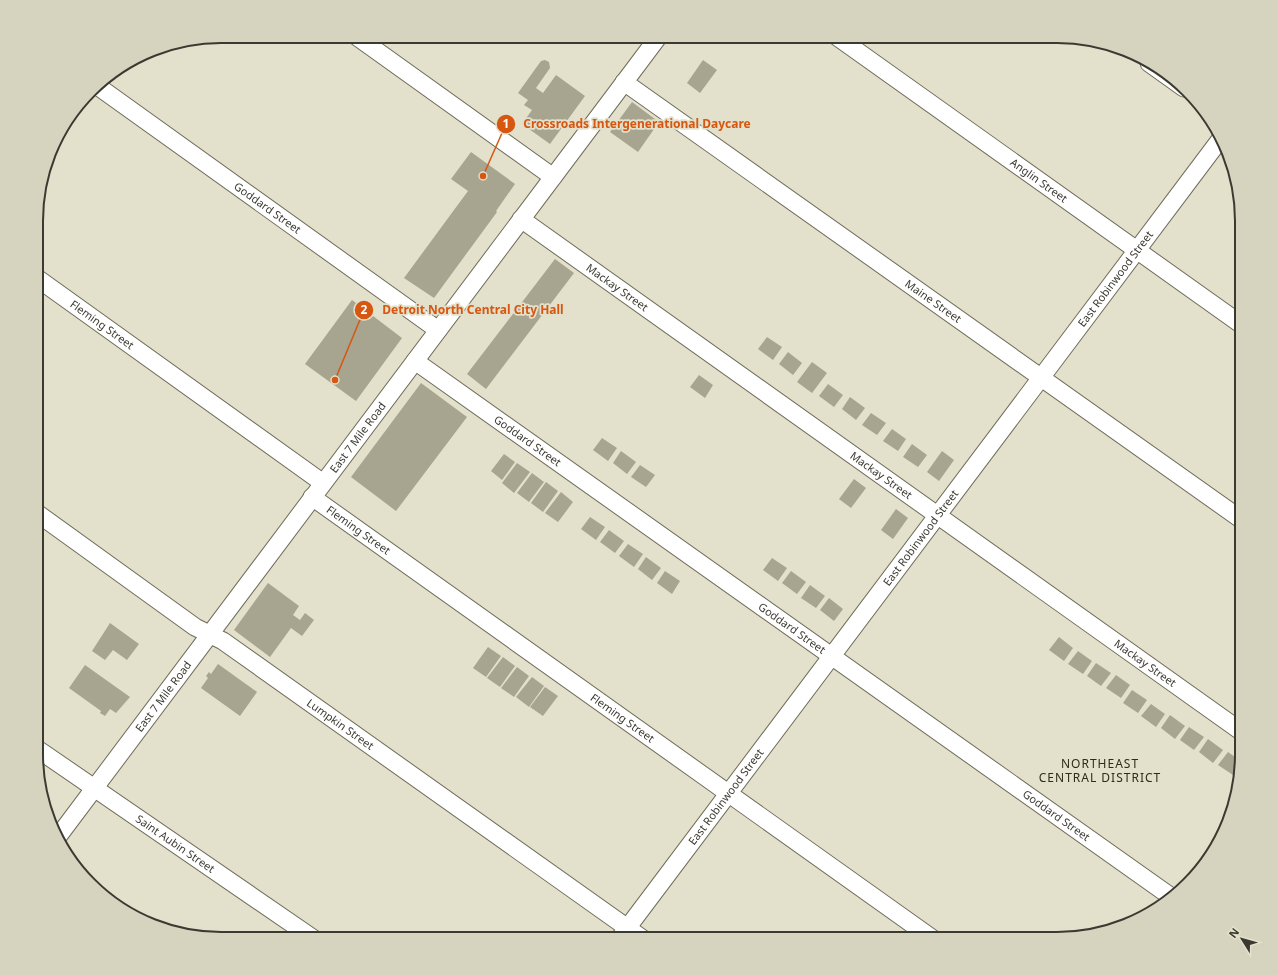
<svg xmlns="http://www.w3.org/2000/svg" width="1278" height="975" viewBox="0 0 1278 975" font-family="'Noto Sans',sans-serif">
	<rect width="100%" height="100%" fill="#e3e0cb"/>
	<path fill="#a7a490" d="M545 60 549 62 550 68 536 88 543 93 556 75 585 96 550 144 522 124 532 110 524 105 528 100 518 93 541 61Z
		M703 60 717 70 700 93 687 83Z
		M632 102 659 122 638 152 610 132Z
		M471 152 515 184 496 211 497 212 434 298 404 278 468 191 451 179Z
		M555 259 574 273 486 389 467 374Z
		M352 300 402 338 356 401 305 364Z
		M767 337 782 347 773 360 758 349Z
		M788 352 802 363 793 375 779 364Z
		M812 362 827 373 812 393 797 382Z
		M699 375 713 385 705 398 690 387Z
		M421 383 467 417 396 511 351 477Z
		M828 384 843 395 834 407 819 396Z
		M850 397 865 408 856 420 842 409Z
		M871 413 886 423 877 435 862 425Z
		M892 429 906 439 898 451 883 441Z
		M602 438 617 448 608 461 593 450Z
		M912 444 927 455 918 467 903 457Z
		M621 451 636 462 627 474 613 463Z
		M942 451 954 460 939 481 927 472Z
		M504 454 515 462 502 480 491 471Z
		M517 463 530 472 514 493 502 483Z
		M640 465 655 475 646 487 631 477Z
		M532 473 544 482 529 502 517 493Z
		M854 479 866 488 851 508 839 499Z
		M546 482 558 491 543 512 531 503Z
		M561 492 573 502 558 522 545 513Z
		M896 509 908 518 893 539 881 530Z
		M590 517 605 527 596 540 581 529Z
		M609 530 624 541 615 553 600 542Z
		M628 544 643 554 634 567 619 556Z
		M646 557 661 568 652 580 638 569Z
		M772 558 787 568 778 581 763 570Z
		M665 571 680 581 672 594 657 583Z
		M791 571 806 582 797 594 782 583Z
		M268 583 299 606 293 615 300 620 305 613 314 620 302 636 291 628 270 657 234 630Z
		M810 585 825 596 816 608 801 598Z
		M829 598 843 609 834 621 820 610Z
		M110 623 139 644 127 660 113 650 105 660 92 651Z
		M1059 637 1073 648 1064 661 1049 650Z
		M488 647 501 656 486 677 473 668Z
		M1078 651 1092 661 1083 674 1068 664Z
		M503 657 515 666 500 687 487 678Z
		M1096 663 1111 673 1101 686 1087 676Z
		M218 664 257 692 240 716 201 688 208 678 206 676 209 672 211 674Z
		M85 665 130 697 116 713 110 709 105 716 100 713 101 711 69 688Z
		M517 667 529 676 514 697 501 688Z
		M1116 675 1130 685 1121 698 1106 688Z
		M532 677 544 686 529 707 516 697Z
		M545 687 558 696 543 716 530 707Z
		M1132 690 1147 700 1138 713 1123 703Z
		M1151 704 1165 714 1156 727 1141 716Z
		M1170 715 1185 726 1175 739 1161 728Z
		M1189 727 1204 737 1194 750 1180 740Z
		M1208 739 1223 750 1213 763 1199 752Z
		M1228 752 1242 762 1233 775 1218 765Z"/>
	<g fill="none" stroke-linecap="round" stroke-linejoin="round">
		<g stroke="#6f6c5a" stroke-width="19">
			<g id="minor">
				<path d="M356 36 553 177"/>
				<path id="s1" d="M836 36 1242 325"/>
				<path d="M1149 63 1184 88"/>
				<path id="s2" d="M624 82 1242 520"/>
				<path id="s3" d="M96 85 438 330"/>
				<path id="s4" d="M521 219 1242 732"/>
				<path id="s5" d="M37 278 323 483"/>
				<path id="s6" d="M415 361 1170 896"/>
				<path id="s7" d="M312 497 933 939"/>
				<path id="s8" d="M37 513 195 627 223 641 643 939"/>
				<path id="s9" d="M36 748 314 939"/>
				<path id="s10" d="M57 838 659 36"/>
				<path id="s11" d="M619 939 1222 137"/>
			</g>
		</g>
		<use href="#minor" stroke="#fff" stroke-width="17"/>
	</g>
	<g text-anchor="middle" stroke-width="3.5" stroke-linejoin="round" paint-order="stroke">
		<g font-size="11" fill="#3b3a31" stroke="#e3e0cb">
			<text dy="4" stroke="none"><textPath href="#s1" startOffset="249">Anglin Street</textPath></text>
			<text dy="4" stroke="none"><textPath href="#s3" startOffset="211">Goddard Street</textPath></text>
			<text dy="4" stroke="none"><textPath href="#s11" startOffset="826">East Robinwood Street</textPath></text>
			<text dy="4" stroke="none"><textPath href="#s4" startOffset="118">Mackay Street</textPath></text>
			<text dy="4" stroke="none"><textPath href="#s2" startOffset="379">Maine Street</textPath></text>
			<text dy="4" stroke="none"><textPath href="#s5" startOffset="80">Fleming Street</textPath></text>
			<text dy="4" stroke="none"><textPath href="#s10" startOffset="501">East 7 Mile Road</textPath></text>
			<text dy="4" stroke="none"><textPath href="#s6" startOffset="138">Goddard Street</textPath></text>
			<text dy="4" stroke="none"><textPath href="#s4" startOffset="442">Mackay Street</textPath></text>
			<text dy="4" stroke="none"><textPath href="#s7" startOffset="57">Fleming Street</textPath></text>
			<text dy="4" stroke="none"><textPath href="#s11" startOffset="502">East Robinwood Street</textPath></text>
			<text dy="4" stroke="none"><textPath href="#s6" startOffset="462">Goddard Street</textPath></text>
			<text dy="4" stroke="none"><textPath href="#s4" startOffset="766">Mackay Street</textPath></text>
			<text dy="4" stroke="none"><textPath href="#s10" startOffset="177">East 7 Mile Road</textPath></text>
			<text dy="4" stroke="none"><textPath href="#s7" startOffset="381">Fleming Street</textPath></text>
			<text dy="4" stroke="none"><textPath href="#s8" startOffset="370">Lumpkin Street</textPath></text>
			<text dy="4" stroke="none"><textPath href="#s11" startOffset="178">East Robinwood Street</textPath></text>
			<text dy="4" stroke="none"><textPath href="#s6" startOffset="786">Goddard Street</textPath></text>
			<text dy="4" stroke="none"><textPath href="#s9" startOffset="169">Saint Aubin Street</textPath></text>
		</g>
		<g font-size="12" letter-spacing="1" fill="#2d2b1a" stroke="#e3e0cb">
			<text x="1100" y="768">NORTHEAST<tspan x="1100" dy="14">CENTRAL DISTRICT</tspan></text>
		</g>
	</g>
	<path d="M0 0H1278V975H0ZM221 43H1057A178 178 0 0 1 1235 221V754A178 178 0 0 1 1057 932H221A178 178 0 0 1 43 754V221A178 178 0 0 1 221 43Z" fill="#d6d3bf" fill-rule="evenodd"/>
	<path fill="none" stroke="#3b3a31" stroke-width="2" d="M221 43H1057A178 178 0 0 1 1235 221V754A178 178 0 0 1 1057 932H221A178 178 0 0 1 43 754V221A178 178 0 0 1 221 43Z"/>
	<path fill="none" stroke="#d75610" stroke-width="1.5" d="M483 176L506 124M335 380L364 310"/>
	<g fill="#d75610" stroke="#e3e0cb" stroke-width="1.5">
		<circle cx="483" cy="176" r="4"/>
		<circle cx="335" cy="380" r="4"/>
		<circle cx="506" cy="124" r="10"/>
		<circle cx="364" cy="310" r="10"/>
	</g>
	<g font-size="12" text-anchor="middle" font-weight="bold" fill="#fff">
		<text x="506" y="128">1</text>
		<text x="364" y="314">2</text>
	</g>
	<g font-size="12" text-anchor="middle" font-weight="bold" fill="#d75610" stroke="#e3e0cb" stroke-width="3.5" stroke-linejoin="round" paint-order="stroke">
		<text x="637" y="128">Crossroads Intergenerational Daycare</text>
		<text x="473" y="314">Detroit North Central City Hall</text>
	</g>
	<g transform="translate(1242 939) rotate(307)" stroke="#e3e0cb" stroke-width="3" paint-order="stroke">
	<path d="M0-3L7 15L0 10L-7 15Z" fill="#3b3a31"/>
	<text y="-6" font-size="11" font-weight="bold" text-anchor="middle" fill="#3b3a31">N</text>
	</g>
</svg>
